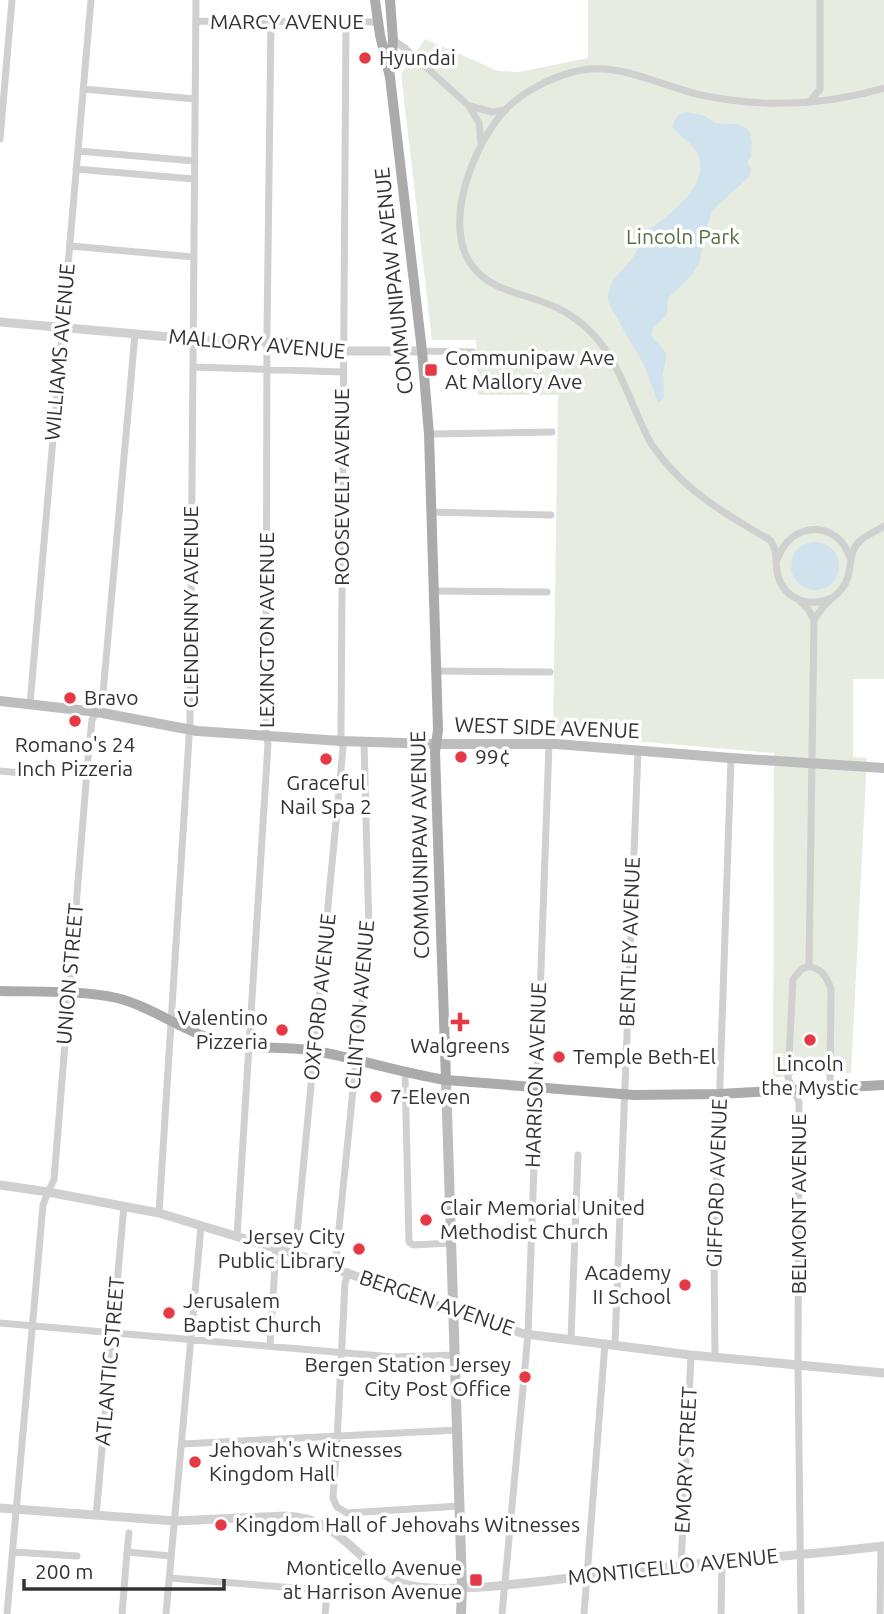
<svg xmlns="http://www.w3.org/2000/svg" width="884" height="1614" viewBox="0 0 884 1614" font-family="Ubuntu,sans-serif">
	<rect width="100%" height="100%" fill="#fff"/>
	<path fill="#e6ecdf" d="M588 0H884V679H853V757L867 758 851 1073 804 1074 773 1078 774 753 553 734 558 395H478L476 340H432L401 74 425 39 498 71 519 72 588 58Z"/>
	<path fill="#cfe2ee" d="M686 112 703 115 715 123 736 124 746 128 750 133 752 141 751 157 747 162 751 169 749 177 718 205 712 212 706 229 699 264 691 276 668 298 667 315 653 328 651 334 653 338 664 350 666 354V359L663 373 664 397 660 402H658L644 365 609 304C603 283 625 270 635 254 640 246 640 237 648 230 652 227 657 225 661 221 679 207 709 181 698 155 694 144 680 136 672 127L678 115Z
		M791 566a24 24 0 1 1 48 0a24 24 0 1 1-48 0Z"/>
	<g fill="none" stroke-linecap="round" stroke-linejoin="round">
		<path stroke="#d0d0d0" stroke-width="7" d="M196 21 378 22
			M393 40 406 49 469 106 479 123 481 143
			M83 89 195 99
			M809 102 820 89V0
			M470 106 492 112 506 110
			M0 139 12 0
			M78 151 195 161
			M76 169 194 179
			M70 246 194 257
			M422 351 473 352
			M193 367 342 372
			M429 434 552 432
			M431 512 551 515
			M778 558C791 521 838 519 850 558
			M434 591 547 592
			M831 598C810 608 785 600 778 576 774 563 779 551 770 540 729 516 691 495 661 457 657 451 652 446 649 440 632 407 622 370 599 341 586 325 567 311 548 304 522 293 492 291 473 267 440 225 475 140 508 107 525 91 550 78 573 72 619 59 662 88 706 96 766 108 826 105 884 88
			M800 601 808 609 814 620
			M435 671 550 672
			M30 704 91 0
			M0 771 32 774
			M809 966 814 620C819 612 824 605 831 599 836 595 840 592 843 587 854 573 846 553 860 541 866 535 877 531 884 526
			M809 966C823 970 826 976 831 989L830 1087
			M405 1072 409 1242 413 1245 451 1243
			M159 1213 190 722 196 0
			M237 1237 268 744 266 735 267 331 271 22
			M295 1254 343 748 341 741V731L346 23
			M335 1268 369 931 364 742
			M348 1272 345 1283 337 1442 333 1498 337 1507 347 1513 460 1506
			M0 1323 393 1357 456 1355
			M571 1338 578 1155
			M615 1344 638 750
			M270 1346 276 1248
			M715 1357 714 1259 731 758
			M182 1444 458 1430
			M96 1516 124 1206
			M14 1552 77 1556
			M127 1552 129 1533
			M681 1565 691 1355
			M170 1578 321 1590 327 1595 325 1614
			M7 1614 43 1205 48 1192 54 1180 88 758 92 720 102 701 103 693 135 334
			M122 1614 127 1552 171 1556
			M166 1614 201 1226
			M502 1614 528 1334 549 744
			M584 1614 605 1343
			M721 1614 722 1562
			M801 1614 798 1366 799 1102 788 1078 793 979 802 969 809 966
			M880 1614 881 1546"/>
		<path stroke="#d0d0d0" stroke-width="9" d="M0 322 204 340 289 342 326 351H422
			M0 1185 48 1192 159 1213 295 1254 465 1316 525 1334 691 1355 884 1373
			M0 1508 175 1521 285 1516C349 1517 363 1581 418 1587 439 1590 460 1588 481 1587 531 1584 580 1576 630 1571 714 1561 799 1556 884 1546"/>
		<path stroke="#bdbdbd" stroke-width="10" d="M0 701 97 712 197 731 341 741 436 744H556L731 758 884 768
			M446 1080 462 1588 461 1614"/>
		<path stroke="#ababab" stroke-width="10" d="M375 0 380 35 390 77 422 351 429 434 438 730 435 752 446 1080
			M390 0 393 40 391 70
			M0 991C37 992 82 990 117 998 153 1007 184 1032 220 1042 251 1051 284 1045 316 1051 359 1059 402 1073 446 1080L634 1095 719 1094 884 1085"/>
	</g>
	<g fill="#e63946" stroke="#fff" stroke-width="2.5">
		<circle cx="365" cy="58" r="7"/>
		<rect x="424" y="363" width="14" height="14" rx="3.5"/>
		<circle cx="70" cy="698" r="7"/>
		<circle cx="75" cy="721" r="7"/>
		<circle cx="461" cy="757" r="7"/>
		<circle cx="326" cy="759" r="7"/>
		<path d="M456.5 1011.5h7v7h7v7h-7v7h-7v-7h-7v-7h7z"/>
		<circle cx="282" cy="1030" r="7"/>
		<circle cx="810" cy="1040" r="7"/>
		<circle cx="559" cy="1057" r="7"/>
		<circle cx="376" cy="1097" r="7"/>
		<circle cx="426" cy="1220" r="7"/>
		<circle cx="359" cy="1249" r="7"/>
		<circle cx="685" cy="1285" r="7"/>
		<circle cx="169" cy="1313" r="7"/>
		<circle cx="525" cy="1377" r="7"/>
		<circle cx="195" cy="1462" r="7"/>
		<circle cx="221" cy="1525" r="7"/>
		<rect x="469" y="1573" width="14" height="14" rx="3.5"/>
	</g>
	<g text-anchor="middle" stroke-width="7" stroke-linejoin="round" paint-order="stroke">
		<g font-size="21" fill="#333" stroke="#fff">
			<text x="287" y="29">MARCY AVENUE</text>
			<text transform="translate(394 281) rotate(-96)" y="7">COMMUNIPAW AVENUE</text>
			<text transform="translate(257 344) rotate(5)" y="7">MALLORY AVENUE</text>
			<text transform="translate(60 352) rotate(-85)" y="7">WILLIAMS AVENUE</text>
			<text transform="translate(342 487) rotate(-90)" y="7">ROOSEVELT AVENUE</text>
			<text transform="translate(191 607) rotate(-90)" y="7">CLENDENNY AVENUE</text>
			<text transform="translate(267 630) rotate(-90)" y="7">LEXINGTON AVENUE</text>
			<text transform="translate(547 728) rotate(2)" y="7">WEST SIDE AVENUE</text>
			<text transform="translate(420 845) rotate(-91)" y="7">COMMUNIPAW AVENUE</text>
			<text transform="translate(630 942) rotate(-88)" y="7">BENTLEY AVENUE</text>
			<text transform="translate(70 974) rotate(-85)" y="7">UNION STREET</text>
			<text transform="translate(320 997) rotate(-84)" y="7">OXFORD AVENUE</text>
			<text transform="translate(360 1005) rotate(-85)" y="7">CLINTON AVENUE</text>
			<text transform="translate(536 1075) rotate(-88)" y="7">HARRISON AVENUE</text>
			<text transform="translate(717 1183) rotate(-88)" y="7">GIFFORD AVENUE</text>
			<text transform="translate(799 1204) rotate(-90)" y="7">BELMONT AVENUE</text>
			<text transform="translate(437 1303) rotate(19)" y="7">BERGEN AVENUE</text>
			<text transform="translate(110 1361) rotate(-85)" y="7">ATLANTIC STREET</text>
			<text transform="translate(686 1460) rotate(-87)" y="7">EMORY STREET</text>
			<text transform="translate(673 1567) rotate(-6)" y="7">MONTICELLO AVENUE</text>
		</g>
		<g font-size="21" fill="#333" stroke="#fff" text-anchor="start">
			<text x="379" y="65">Hyundai</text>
			<text x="445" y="365">Communipaw Ave<tspan x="445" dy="24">At Mallory Ave</tspan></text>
			<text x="84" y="705">Bravo</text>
			<text x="75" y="752" text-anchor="middle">Romano's 24<tspan x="75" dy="24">Inch Pizzeria</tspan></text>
			<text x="475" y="764">99¢</text>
			<text x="326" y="790" text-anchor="middle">Graceful<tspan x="326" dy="24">Nail Spa 2</tspan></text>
			<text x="268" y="1025" text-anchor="end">Valentino<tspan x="268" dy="24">Pizzeria</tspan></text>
			<text x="460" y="1053" text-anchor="middle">Walgreens</text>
			<text x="573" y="1064">Temple Beth-El</text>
			<text x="810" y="1071" text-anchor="middle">Lincoln<tspan x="810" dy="24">the Mystic</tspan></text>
			<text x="390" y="1104">7-Eleven</text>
			<text x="440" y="1215">Clair Memorial United<tspan x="440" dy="24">Methodist Church</tspan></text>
			<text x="345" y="1244" text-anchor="end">Jersey City<tspan x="345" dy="24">Public Library</tspan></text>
			<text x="671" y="1280" text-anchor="end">Academy<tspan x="671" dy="24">II School</tspan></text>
			<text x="183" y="1308">Jerusalem<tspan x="183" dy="24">Baptist Church</tspan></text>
			<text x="511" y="1372" text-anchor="end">Bergen Station Jersey<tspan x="511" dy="24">City Post Office</tspan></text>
			<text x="209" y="1457">Jehovah's Witnesses<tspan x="209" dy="24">Kingdom Hall</tspan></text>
			<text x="235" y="1532">Kingdom Hall of Jehovahs Witnesses</text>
			<text x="462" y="1575" text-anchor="end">Monticello Avenue<tspan x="462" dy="24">at Harrison Avenue</tspan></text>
		</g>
		<g font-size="21" fill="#56703f" stroke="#fff">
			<text x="683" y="244">Lincoln Park</text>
		</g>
	</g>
	<path d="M24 1579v10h200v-10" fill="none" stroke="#333333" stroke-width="3.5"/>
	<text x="35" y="1579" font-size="21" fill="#333333" stroke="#ffffff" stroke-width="5" paint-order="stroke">200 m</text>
</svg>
